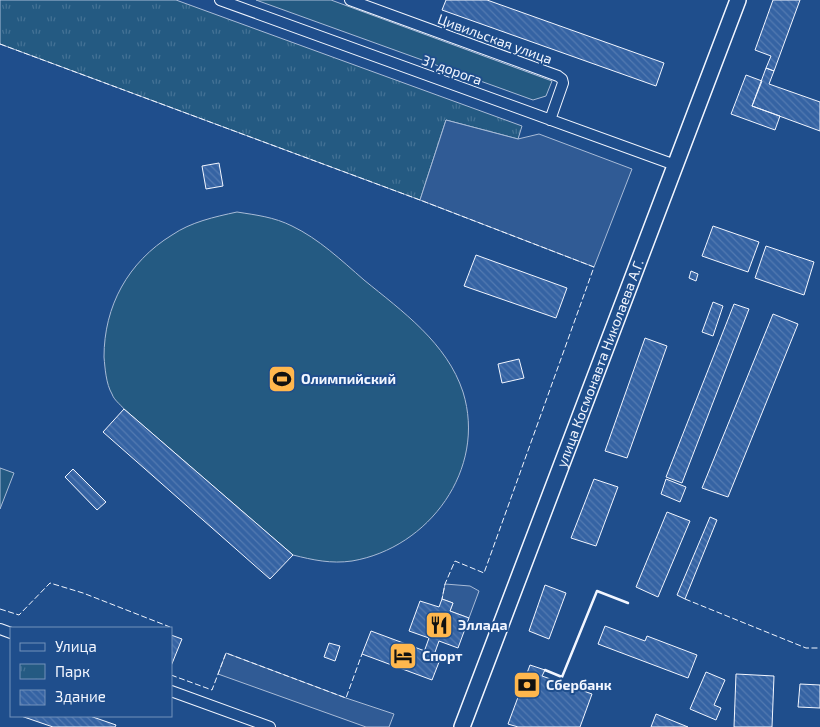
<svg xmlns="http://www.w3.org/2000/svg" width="820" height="727" viewBox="0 0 820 727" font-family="'Exo 2',sans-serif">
	<defs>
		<pattern id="park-tufts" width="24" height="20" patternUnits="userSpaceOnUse" patternTransform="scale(1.25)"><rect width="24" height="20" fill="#245a82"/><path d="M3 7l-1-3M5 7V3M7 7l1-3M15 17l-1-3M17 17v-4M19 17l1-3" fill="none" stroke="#447295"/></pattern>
		<pattern id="building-back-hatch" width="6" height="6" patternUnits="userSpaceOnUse" patternTransform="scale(1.25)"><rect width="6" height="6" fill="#3563a3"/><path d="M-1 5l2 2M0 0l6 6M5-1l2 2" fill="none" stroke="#537ab1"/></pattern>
	</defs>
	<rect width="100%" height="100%" fill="#1f4e8c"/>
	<path fill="#245a82" stroke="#a8bbd7" d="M256 0H331L552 81 546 96 533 100Z
		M237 212C256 215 274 217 292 226 319 239 341 260 364 280 402 311 447 343 463 392 487 469 429 548 352 561 331 564 313 560 293 555L124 409C120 404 114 400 112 394 106 384 105 368 104 357 104 306 128 262 172 235 191 222 214 217 237 212Z
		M0 468 14 473 0 509Z"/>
	<path fill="url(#park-tufts)" stroke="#a8bbd7" d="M0 0H176L522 126 518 139 446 120 420 200 0 44Z"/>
	<path fill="#305b95" stroke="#a8bbd7" d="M446 120 518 139 539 134 632 169 594 267 420 200Z
		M445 584 470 586 479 591 469 618 450 611 453 603 442 599Z
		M226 653 346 698 394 714 389 727H366L218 674Z"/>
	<path fill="url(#building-back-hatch)" stroke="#f2f6ff" d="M446 0H487L664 63 656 86 442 10Z
		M773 0H800L774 71 766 68 771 56 755 50Z
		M766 68 774 71 769 84 820 102V131L752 106Z
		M746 75 762 81 752 106 780 116 775 130 731 114Z
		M219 163 223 186 206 189 202 166Z
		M713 226 759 242 748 272 702 256Z
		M766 246 814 262 804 295 755 278Z
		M476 255 567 288 556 318 464 286Z
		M691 271 698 274 696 281 689 278Z
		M713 302 723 306 713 336 702 332Z
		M734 304 749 309 682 483 666 477Z
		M773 314 798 324 728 497 702 488Z
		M645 338 667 346 627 458 605 451Z
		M519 359 524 378 502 383 498 364Z
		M124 409 293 555 270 579 103 432Z
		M73 469 106 502 97 510 65 477Z
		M594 479 618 487 596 546 571 538Z
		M666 479 686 487 680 502 661 494Z
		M667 512 690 521 658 597 636 587Z
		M710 517 717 520 685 599 677 595Z
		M545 585 566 593 549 639 529 631Z
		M442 599 453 603 450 611 469 618 458 648 439 641 434 655 424 652 429 638 409 631 420 601 439 607Z
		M605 626 645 641 647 636 697 655 688 678 598 644Z
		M371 631 441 657 432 680 362 654Z
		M171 635 182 639 171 666Z
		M329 643 340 646 335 661 324 657Z
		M530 665 545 670 542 676 592 694 580 727H518L508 724Z
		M706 672 725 680 714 705 721 708 716 720 690 709Z
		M736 674 774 676 772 727H734Z
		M800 684 820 685V708L798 707Z
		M656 714 688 727H651Z
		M21 716H90L116 725 115 727H53Z"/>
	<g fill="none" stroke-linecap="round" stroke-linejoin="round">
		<g stroke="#f2f6ff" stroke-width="12">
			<path id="street" d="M220 0 675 165
				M350 0 558 76 562 79 563 83 550 120
				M0 629 11 633
				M171 691 270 727"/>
		</g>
		<g stroke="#f2f6ff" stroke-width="18">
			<g id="secondary">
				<path id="s1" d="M462 727 738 0"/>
			</g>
		</g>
		<use href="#street" stroke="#1f4e8c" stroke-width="10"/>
		<use href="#secondary" stroke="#1f4e8c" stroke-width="15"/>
		<path stroke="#f2f6ff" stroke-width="1" stroke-dasharray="6 2.5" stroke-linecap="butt" d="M0 44 420 200 594 267 484 573 455 561 445 584 442 599
			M685 599 806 648H820
			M0 609 19 615 50 583 83 593 170 627 169 628
			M171 675 212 690 226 653 346 698 362 654"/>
		<path stroke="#f2f6ff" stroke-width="2.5" d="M545 670 562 677 597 591 628 603"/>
	</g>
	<defs>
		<g id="stadium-square" transform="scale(1.4375)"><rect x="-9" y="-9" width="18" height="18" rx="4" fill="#ffb74d" stroke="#1f4e8c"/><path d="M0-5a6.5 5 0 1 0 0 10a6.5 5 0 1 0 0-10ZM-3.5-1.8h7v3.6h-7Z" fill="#111"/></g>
		<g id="restaurant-square" transform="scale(1.4375)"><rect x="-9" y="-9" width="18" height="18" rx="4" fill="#ffb74d" stroke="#1f4e8c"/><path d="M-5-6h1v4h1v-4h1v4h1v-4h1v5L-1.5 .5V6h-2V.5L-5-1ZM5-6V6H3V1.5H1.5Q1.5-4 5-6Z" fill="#111"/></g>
		<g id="hotel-square" transform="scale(1.4375)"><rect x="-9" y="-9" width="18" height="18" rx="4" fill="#ffb74d" stroke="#1f4e8c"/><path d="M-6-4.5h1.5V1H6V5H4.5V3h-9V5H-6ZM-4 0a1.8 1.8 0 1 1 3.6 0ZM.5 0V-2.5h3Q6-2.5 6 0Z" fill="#111"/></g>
		<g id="bank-square" transform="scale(1.4375)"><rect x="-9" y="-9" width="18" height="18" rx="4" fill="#ffb74d" stroke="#1f4e8c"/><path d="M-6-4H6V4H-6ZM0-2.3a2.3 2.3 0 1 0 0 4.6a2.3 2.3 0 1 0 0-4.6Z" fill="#111"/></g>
	</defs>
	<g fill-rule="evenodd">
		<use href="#stadium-square" x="282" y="379"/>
		<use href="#restaurant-square" x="439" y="625"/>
		<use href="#hotel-square" x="403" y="656"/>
		<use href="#bank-square" x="527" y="685"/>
	</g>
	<g text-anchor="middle" stroke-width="4" stroke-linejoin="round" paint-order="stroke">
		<g font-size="14" fill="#f2f6ff" stroke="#1f4e8c">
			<text transform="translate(495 39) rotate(20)" y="5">Цивильская улица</text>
			<text transform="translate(452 70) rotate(20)" y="5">31 дорога</text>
			<text dy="5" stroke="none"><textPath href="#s1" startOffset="389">улица Космонавта Николаева А.Г.</textPath></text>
		</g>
		<g font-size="14" font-weight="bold" fill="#f2f6ff" stroke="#1f4e8c" text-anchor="start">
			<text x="301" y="384">Олимпийский</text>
			<text x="458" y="630">Эллада</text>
			<text x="422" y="661">Спорт</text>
			<text x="546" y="690">Сбербанк</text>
		</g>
	</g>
	<rect x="10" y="627" width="162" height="90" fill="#1f4e8c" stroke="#7391ba"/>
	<rect x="20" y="643" width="25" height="8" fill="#1f4e8c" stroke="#7391ba"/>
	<text x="55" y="652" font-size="15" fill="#f2f6ff">Улица</text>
	<rect x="20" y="664" width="25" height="15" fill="url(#park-tufts)" stroke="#7391ba"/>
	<text x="55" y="677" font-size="15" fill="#f2f6ff">Парк</text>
	<rect x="20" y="690" width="25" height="15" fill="url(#building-back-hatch)" stroke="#7391ba"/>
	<text x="55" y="702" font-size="15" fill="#f2f6ff">Здание</text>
</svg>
